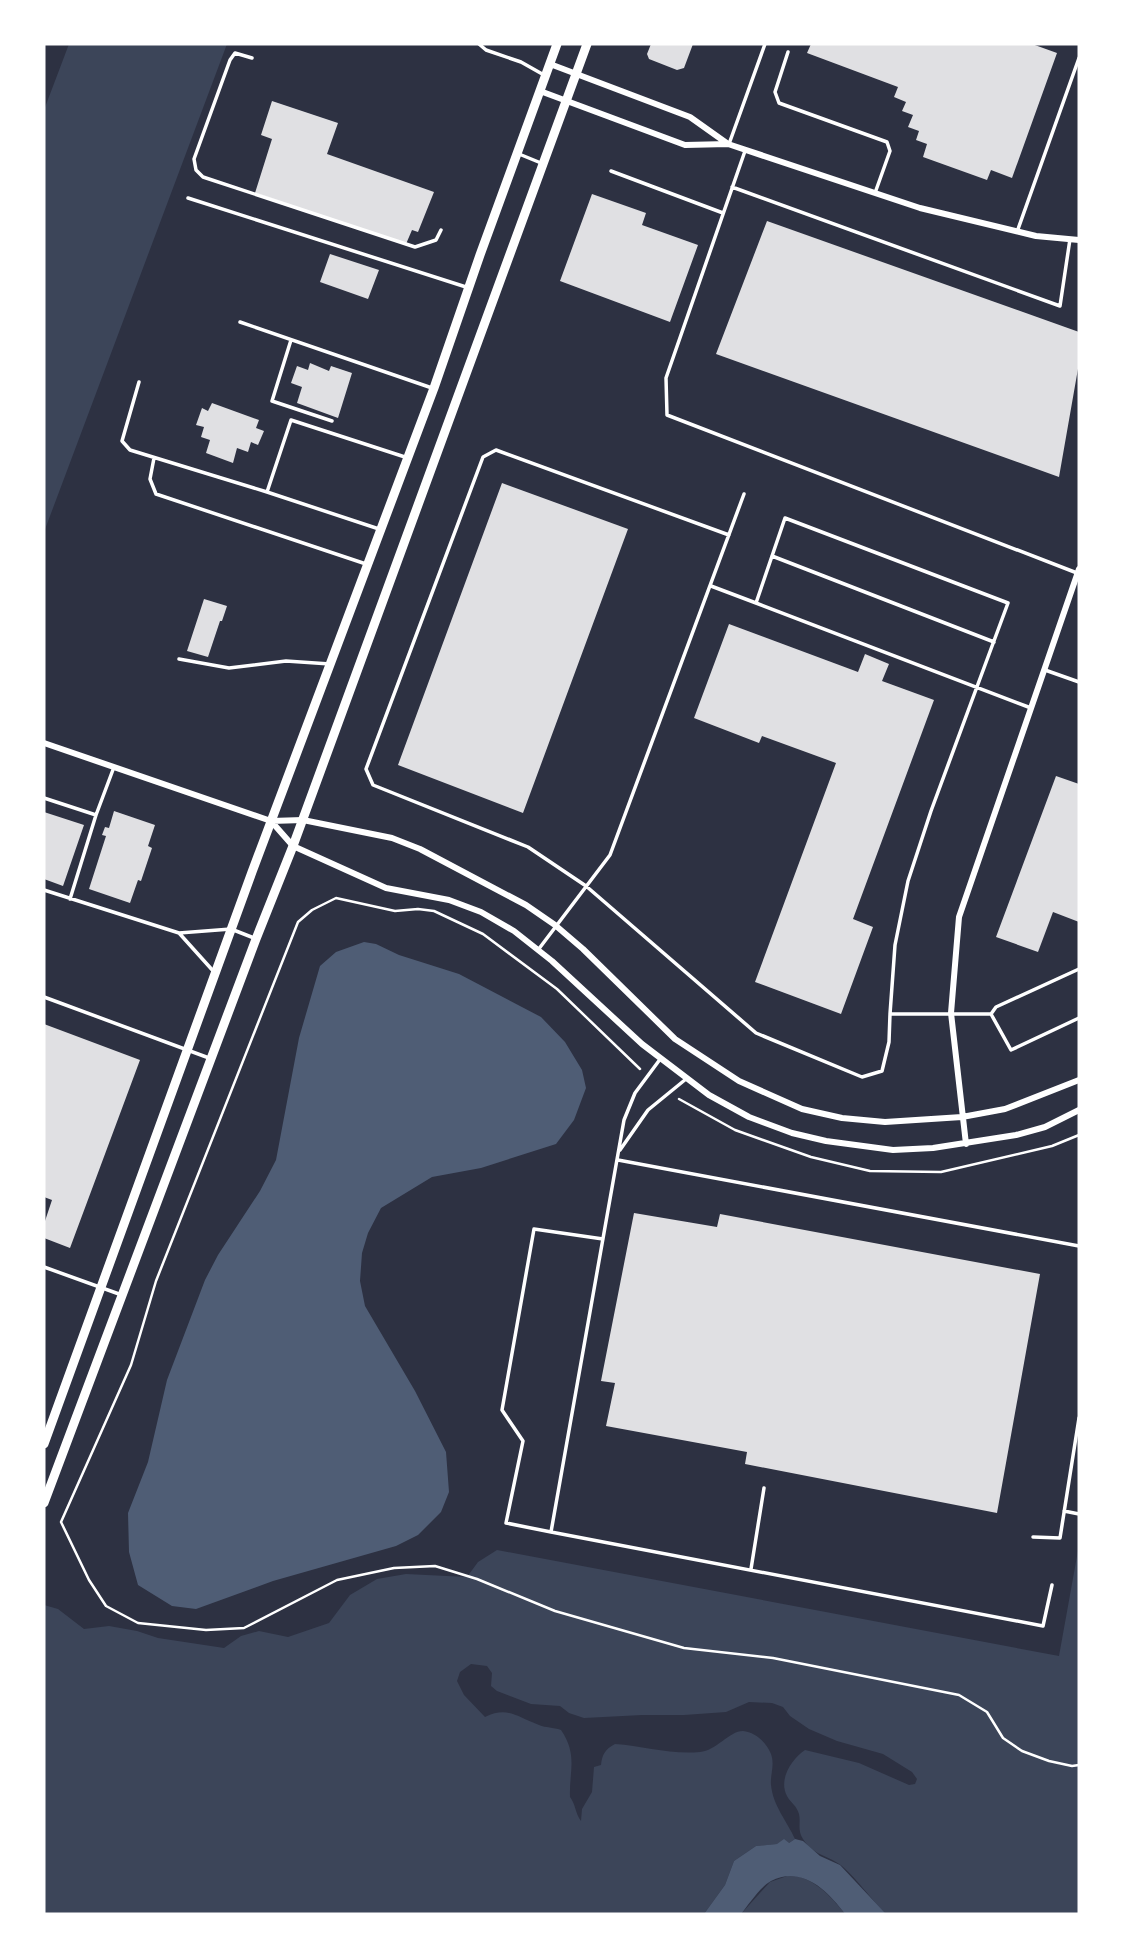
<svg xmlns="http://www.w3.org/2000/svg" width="1123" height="1958" viewBox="0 0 1123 1958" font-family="Cabin,sans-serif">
	<rect width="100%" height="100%" fill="#2d3142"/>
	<path fill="#3c4559" d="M69 44H227L44 532V110Z
		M1079 1545V1914H886C871 1899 858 1880 842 1866 830 1856 812 1855 803 1839 797 1830 801 1823 799 1814 797 1806 790 1802 787 1796 778 1779 792 1759 805 1750L859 1763 909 1785 915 1784 917 1779 912 1772 883 1754 837 1741 809 1729 790 1716 783 1707 772 1703 749 1702 726 1712 684 1715H642L584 1718 569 1713 560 1706 531 1704 497 1691 491 1686 492 1673 487 1666 471 1664 460 1672 457 1681 464 1695 485 1717C508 1706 517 1717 539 1725 546 1728 553 1727 561 1730 578 1755 569 1771 570 1797 576 1805 575 1813 581 1821L582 1809 592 1792 594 1767 601 1765C602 1755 605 1749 615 1744 643 1746 672 1755 700 1752 716 1751 729 1731 743 1731 755 1732 766 1742 771 1754 775 1765 770 1775 771 1785 773 1806 787 1821 795 1839L789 1843 756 1846 734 1861 725 1885 704 1914H44V1605L58 1609 84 1629 109 1626 137 1631 158 1638 224 1648 241 1636 259 1631 288 1637 329 1623 350 1595 377 1579 406 1574 467 1577 478 1562 497 1550 1059 1656Z
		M790 1875C813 1877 831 1896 845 1914H741L770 1882Z"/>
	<path fill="#4f5d75" d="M364 942 376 944 399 955 459 974 541 1017 565 1042 582 1070 586 1088 574 1120 556 1144 481 1168 432 1177 381 1208 368 1233 362 1253 360 1281 365 1306 415 1391 446 1452 449 1492 441 1512 418 1535 396 1546 273 1581 196 1609 172 1606 138 1585 129 1552 128 1513 148 1462 167 1380 205 1280 218 1255 260 1191 276 1160 299 1038 320 966 336 952Z
		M784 1839 789 1843 795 1839 803 1841 820 1856 840 1865 886 1914H845C828 1891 802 1865 771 1881 760 1887 749 1904 741 1914H704L725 1885 734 1861 756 1846 777 1844Z"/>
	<path fill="#e0e0e3" d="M651 44H693L684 68 677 70 649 59 647 54Z
		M811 44H1032L1057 53 1012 178 991 170 987 180 923 157 927 144 916 140 919 131 908 127 913 115 902 111 906 102 894 97 898 87 807 53Z
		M272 101 338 123 327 154 434 192 418 232 412 230 406 244 255 193 272 139 261 135Z
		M592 194 646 213 642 225 698 245 670 322 560 281Z
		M767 221 1079 332V363L1059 477 716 354Z
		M330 254 379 270 368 299 320 282Z
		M310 363 329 371 331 366 352 373 338 418 297 403 302 387 291 383 297 366 308 370Z
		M212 403 259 420 256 428 264 431 258 445 251 442 248 452 237 448 233 463 206 453 210 440 201 437 204 427 196 425 202 408 208 411Z
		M502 483 628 529 523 813 398 765Z
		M204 599 227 606 222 621H220L208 657 187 651Z
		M729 624 858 672 865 654 889 664 882 681 934 700 853 919 873 927 841 1014 755 982 836 763 762 736 759 743 694 718Z
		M1056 776 1079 784V922L1053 912 1038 952 996 937Z
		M114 811 155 825 148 846 152 848 141 881 138 880 130 903 89 889 106 836 102 835 105 827 109 828Z
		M44 812 84 825 63 886 44 879Z
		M44 1024 140 1060 70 1248 44 1238V1224L52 1200 44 1197Z
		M634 1213 717 1227 720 1214 1040 1274 997 1513 745 1464 747 1452 606 1426 615 1383 601 1381Z"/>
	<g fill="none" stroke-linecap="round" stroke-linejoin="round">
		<path stroke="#fff" stroke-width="2.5" d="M640 1069 557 989 483 934 434 911 418 909 395 911 336 898 312 910 298 922 156 1281 131 1365 61 1522 89 1580 106 1606 138 1623 206 1630 244 1628 337 1580 394 1568 435 1566 477 1579 555 1611 684 1648 773 1658 959 1695 987 1712 1003 1738 1022 1751 1049 1761 1072 1766 1079 1765
			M679 1099 735 1130 811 1157 870 1171 941 1172 1052 1146 1079 1135"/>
		<path stroke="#fff" stroke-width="3.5" d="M479 44 486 50 521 62 544 75
			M788 52 775 92 779 103 887 142 890 151 875 193
			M252 58 235 53 230 60 194 159 196 170 203 177 415 247 436 240 441 230
			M729 144 765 44
			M745 151 666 378 667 415 1077 573
			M519 154 541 163
			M611 171 723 213
			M732 187 1060 306 1070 239
			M188 198 466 287
			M1017 232 1079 58
			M240 322 432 388
			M291 340 272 401 332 421
			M139 382 122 441 130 450 267 492
			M154 458 150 479 156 494 366 564
			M379 529 267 492 291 420 408 458
			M729 535 496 450 483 457 366 769 373 785 528 847 586 886 756 1033 862 1077 882 1071 889 1042 890 1014H991
			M772 556 994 642
			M711 586 756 603 785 518 1008 603 931 811 908 881 895 945 890 1014
			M756 603 1031 708
			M179 659 229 668 286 661 330 664
			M1045 670 1079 682
			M44 798 96 815 114 767
			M44 890 179 933 231 929 254 938
			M70 899 96 815
			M179 933 215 973
			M538 950 610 855 744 494
			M1079 969 996 1007 991 1014 1011 1050 1079 1018
			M44 997 209 1058
			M661 1058 635 1093 624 1120 551 1532 1043 1626 1052 1585
			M620 1150 648 1110 686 1079
			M618 1160 1079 1246
			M44 1267 119 1294
			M1064 1511 1079 1514
			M551 1532 506 1523 523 1441 502 1410 534 1229 603 1239
			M1033 1537 1060 1538 1079 1418
			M751 1569 764 1488"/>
		<path stroke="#fff" stroke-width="6" d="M550 64 690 117 728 144 920 208 1036 236 1079 240
			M540 91 685 145 728 144
			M44 743 271 821 303 820 392 838 420 849 526 905 555 925 583 949 675 1039 739 1081 802 1109 842 1118 885 1122 962 1117 1005 1109 1079 1080
			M271 821 293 846 386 888 449 900 481 912 514 931 552 961 642 1044 709 1095 749 1117 792 1133 826 1141 893 1150 933 1148 1016 1135 1045 1127 1079 1110
			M966 1144 951 1013 959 917 1079 569"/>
		<path stroke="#fff" stroke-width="9" d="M44 1444 252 872 434 388 480 255 557 44
			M44 1503 256 939 293 846 587 44"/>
	</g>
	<rect width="1123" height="1958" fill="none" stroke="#ffffff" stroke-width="91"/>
</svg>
